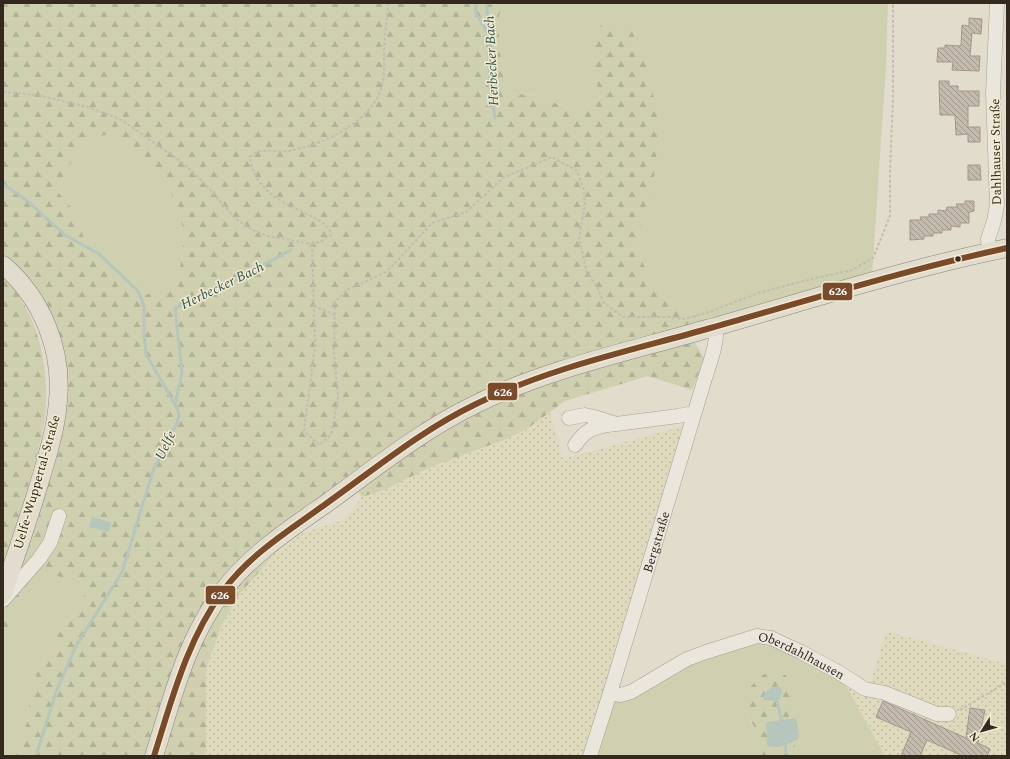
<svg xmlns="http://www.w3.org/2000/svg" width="1010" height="759" viewBox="0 0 1010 759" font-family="Spectral,serif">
	<defs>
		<pattern id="farmland-dots" width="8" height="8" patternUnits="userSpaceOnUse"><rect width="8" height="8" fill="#dfdabd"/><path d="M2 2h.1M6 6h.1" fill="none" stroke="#c0bba2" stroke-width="1.8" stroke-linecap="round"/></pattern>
		<pattern id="forest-firs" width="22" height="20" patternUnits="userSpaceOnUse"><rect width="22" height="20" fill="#ced0af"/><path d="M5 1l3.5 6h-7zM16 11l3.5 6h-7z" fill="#b1b396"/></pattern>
		<pattern id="building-back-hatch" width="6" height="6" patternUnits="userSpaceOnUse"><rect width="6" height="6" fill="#c4baad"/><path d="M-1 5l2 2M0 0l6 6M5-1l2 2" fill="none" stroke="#a0978c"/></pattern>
	</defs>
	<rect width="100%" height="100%" fill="#e1dccb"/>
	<path fill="url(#farmland-dots)" d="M550 413 563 459 688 425 588 756H206V669L221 627 237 597 261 570 284 539 344 520 362 497 384 490 431 467 504 440 527 429Z
		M886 631 1007 664V756H885L843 680 870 685Z"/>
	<path fill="#ced0af" d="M507 3H888L886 65 872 275 707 322 668 302 650 279 641 258 638 233 652 194 592 57 600 100 576 111 537 96 508 93 499 48V15Z
		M110 134 165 176 185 233 178 282 133 300 122 284 90 257 76 213 59 193 65 170 91 138Z
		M40 568 86 587 83 602 62 628 39 669 30 689 28 719 16 756H3V641L22 591Z
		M757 637 843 680 885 756H796L789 691 786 675 746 713C753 726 760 741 760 756H592L609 703 627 696 659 677Z"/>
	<path fill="url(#forest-firs)" fill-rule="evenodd" d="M3 3H507L499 15V48L508 93 537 96 576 111 600 100 592 57 601 25 631 29 649 70 659 129 652 194 638 233 641 258 650 279 668 302 707 322 504 384 238 561 211 593 187 633 175 664 145 756H16L28 719 30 689 39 669 62 628 83 602 86 587 40 569 22 591 3 641V594L45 462 53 344 3 265ZM110 134 165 176 185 233 178 282 133 300 122 284 90 257 76 213 59 193 65 170 91 138Z
		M3 276C35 309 48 357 46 402 46 425 38 450 32 473 22 505 13 537 3 569Z
		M694 341 704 358 692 390 648 376 565 401 527 429 504 440 431 467 384 490 362 497 357 490 413 449 474 412 530 390 586 372Z
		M284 539 261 570 237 597 221 627 206 669V756H161L190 665 220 606 247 573Z
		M764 674 786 675 789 687 796 756H760L753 725 746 713 748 689Z"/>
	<path fill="#b6c6bd" d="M92 517 111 522 109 532 89 527Z
		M777 686 781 688 782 691 780 699 774 701 764 700 763 695 771 688Z
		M796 718 799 734 798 739C788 744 779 749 767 746L766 724 768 722Z"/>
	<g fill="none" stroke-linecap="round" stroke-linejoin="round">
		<path stroke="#b6c6bd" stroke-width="3" d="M476 3V13L487 32
			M487 3 490 87 495 118
			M3 184 25 199 65 235 99 254 137 290 142 300 144 307V334L146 354 178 410 179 416 177 423 153 471 122 572 76 646 56 692 36 756
			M175 405 182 373 175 308 213 292 291 250
			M776 697 782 723
			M785 742 786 756"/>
	</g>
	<path fill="url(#building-back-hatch)" stroke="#a1988b" d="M969 18 982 19 981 34 972 33 970 56H980L979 71 952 70 953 62H937L938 48H945V45L961 46 962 25 969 26Z
		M939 81H949V86H958V91H979V106H968V127H980V142H968V134L956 135 955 115H940Z
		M968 165H980L981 180H968Z
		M965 201H974V211L969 212V223H960V227L951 226V230H942V233H933V236H924V239L910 240V220H921L920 217H929V214H938V210L946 211 947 207H958L956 204H965Z
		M883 701 966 738 970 708 985 710 978 743 990 749 987 756H963L927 740 920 756H901L911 732 876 717Z"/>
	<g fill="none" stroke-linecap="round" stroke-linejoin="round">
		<g stroke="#a6a195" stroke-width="15">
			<g id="minor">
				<path d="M989 252 988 239 994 221 997 205 993 94 997 3"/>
				<path d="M569 418 585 415 594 417 616 424 678 416 694 413"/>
				<path d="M575 445C588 427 593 428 614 424"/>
				<path d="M3 600 39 559 50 543 59 516"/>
				<path id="s1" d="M610 693 620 695 631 692 687 659 706 652 757 636 771 638 801 652 838 672 865 689 885 693 937 714H949"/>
				<path id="s2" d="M590 756 610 693 703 385C708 367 718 345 716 326"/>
			</g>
		</g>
		<g stroke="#8b867b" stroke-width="19">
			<path id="major" d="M3 265C42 298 63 350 58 401 56 429 47 457 39 484 28 521 15 557 3 594
				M154 756C172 700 186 639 223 591 250 555 290 529 327 503 375 468 422 430 476 404 546 369 631 351 707 329 806 301 905 269 1007 248"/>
		</g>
		<path stroke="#c2bdb3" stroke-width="2" stroke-dasharray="3 2" stroke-linecap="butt" d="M3 92 37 95 88 107 120 119 183 163 205 184 236 219 253 230 267 236 312 244 320 242 331 235C328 210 257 211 250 157 260 146 275 153 288 151 321 146 371 122 381 89 385 76 384 62 384 49 385 34 387 18 388 3
			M312 244 315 346 304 431 319 445 331 435 338 398 334 351 335 302 347 290 386 272 398 260 432 223 466 212 503 178 552 157 577 171 584 190 585 205 579 238 587 273 597 287 604 303 623 317H670L684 319 709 312 761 292 820 277 852 270 873 258 890 216V171L893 99V3
			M314 306 335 315
			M960 710 1007 682"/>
		<use href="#minor" stroke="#eae6dc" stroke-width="14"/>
		<use href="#major" stroke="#e1dcce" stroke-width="18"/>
		<g stroke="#f2ead1" stroke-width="9">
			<path id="bus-1" d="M154 756C172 699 187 640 223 591 250 554 290 530 327 503 376 468 422 430 476 404 549 368 629 351 707 329 806 301 905 270 1007 248"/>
		</g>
		<use href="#bus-1" stroke="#7a4b2a" stroke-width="6"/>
	</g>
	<circle fill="#33291e" stroke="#f2ead1" stroke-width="1.5" cx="958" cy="259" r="3.5"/>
	<g text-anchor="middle" stroke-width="3" stroke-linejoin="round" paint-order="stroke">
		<g font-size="13" fill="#33291e" stroke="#f2ead1">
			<text transform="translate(995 152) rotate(-91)" y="5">Dahlhauser Straße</text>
			<text transform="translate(36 482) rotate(-74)" y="5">Uelfe-Wuppertal-Straße</text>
			<text dy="5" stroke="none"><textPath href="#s2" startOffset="224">Bergstraße</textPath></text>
			<text dy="5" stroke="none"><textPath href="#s1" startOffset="209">Oberdahlhausen</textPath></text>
		</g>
		<g font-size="14" font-style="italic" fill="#2e5251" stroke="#f2ead1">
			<text transform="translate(491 61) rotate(-93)" y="5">Herbecker Bach</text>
			<text transform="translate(222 285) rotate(-26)" y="5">Herbecker Bach</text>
			<text transform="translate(165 445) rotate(-65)" y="5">Uelfe</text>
		</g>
	</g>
	<g stroke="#f2ead1" stroke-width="1.5">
		<rect x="822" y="282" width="31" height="19" rx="4" fill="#7a4b2a"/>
		<rect x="487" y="382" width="31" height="19" rx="4" fill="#7a4b2a"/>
		<rect x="205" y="585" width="31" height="20" rx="4" fill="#7a4b2a"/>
	</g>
	<g font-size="11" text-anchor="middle" font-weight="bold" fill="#fff">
		<text x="838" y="295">626</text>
		<text x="503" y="396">626</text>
		<text x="220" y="599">626</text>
	</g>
	<rect width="1010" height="759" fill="none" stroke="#33291e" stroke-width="8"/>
	<g transform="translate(982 731) rotate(233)" stroke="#f2ead1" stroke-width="3" paint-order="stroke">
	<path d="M0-3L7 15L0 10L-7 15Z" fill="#33291e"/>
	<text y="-6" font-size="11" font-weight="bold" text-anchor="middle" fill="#33291e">N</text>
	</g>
</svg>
